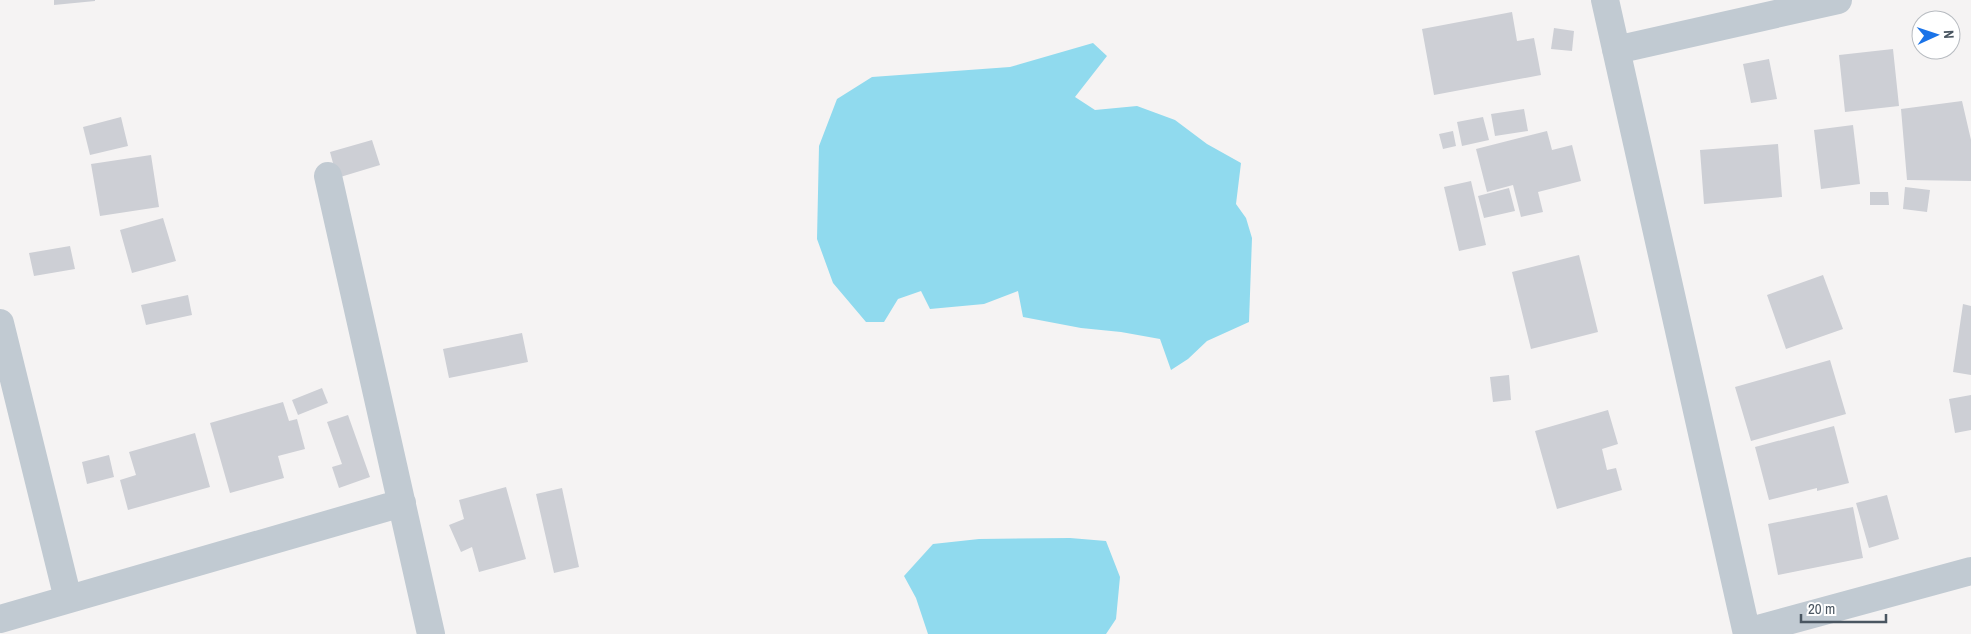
<svg xmlns="http://www.w3.org/2000/svg" width="1971" height="634" viewBox="0 0 1971 634" font-family="'Archivo Narrow',sans-serif">
	<rect width="100%" height="100%" fill="#f5f3f3"/>
	<path fill="#90daee" d="M1093 43 1107 56 1075 97 1095 110 1137 106 1175 120 1207 144 1241 163 1236 204 1246 218 1252 238 1249 322 1207 341 1188 359 1171 370 1160 339 1121 332 1081 328 1023 317 1018 291 984 304 930 309 921 291 898 299 884 322H866L833 283 817 239 819 146 837 99 872 77 1010 67Z
		M1070 538 1106 541 1120 577 1116 619 1106 634H928L916 598 904 576 933 544 979 539Z"/>
	<path fill="#cdcfd5" d="M54 0H95V1L54 5Z
		M1512 12 1517 41 1534 38 1541 75 1434 95 1422 29Z
		M1554 28 1574 31 1572 51 1551 49Z
		M1893 49 1899 106 1845 112 1839 55Z
		M1769 59 1777 99 1751 103 1743 64Z
		M1962 101 1971 140V181L1907 180 1901 109Z
		M1524 109 1528 131 1495 136 1491 114Z
		M121 117 128 146 90 155 83 127Z
		M1483 117 1489 140 1462 146 1457 122Z
		M1853 125 1860 184 1821 189 1814 130Z
		M1453 131 1456 146 1443 149 1439 134Z
		M1547 131 1552 150 1572 145 1581 181 1538 192 1543 212 1521 217 1513 185 1487 192 1476 149Z
		M372 140 380 165 337 178 330 152Z
		M1778 144 1782 197 1704 204 1700 150Z
		M151 155 159 207 100 216 91 164Z
		M1471 181 1486 245 1459 251 1444 187Z
		M1905 187 1930 190 1927 212 1903 209Z
		M1509 188 1515 211 1484 218 1478 196Z
		M1870 192H1888L1889 205H1870Z
		M163 218 176 261 132 273 120 230Z
		M70 246 75 269 34 276 29 253Z
		M1579 255 1598 332 1531 349 1512 272Z
		M1823 275 1843 329 1786 349 1767 295Z
		M188 295 192 315 146 325 141 305Z
		M1963 304 1971 306V375L1953 372Z
		M522 333 528 362 449 378 443 349Z
		M1830 360 1846 414 1751 441 1735 387Z
		M1509 375 1511 400 1493 402 1490 377Z
		M322 388 328 403 298 415 292 400Z
		M1971 395V430L1955 433 1949 399Z
		M283 402 289 421 297 419 305 449 278 456 284 478 230 493 210 423Z
		M1608 410 1618 444 1602 449 1607 470 1616 468 1622 490 1557 509 1535 431Z
		M348 415 370 477 339 488 332 467 342 464 327 422Z
		M1834 426 1849 483 1817 491V488L1769 500 1755 447Z
		M195 433 210 487 128 510 120 480 136 475 129 452Z
		M109 455 114 477 87 484 82 462Z
		M506 487 526 559 479 572 472 547 461 552 449 525 464 519 459 500Z
		M562 488 579 567 554 573 536 494Z
		M1887 495 1899 539 1869 548 1856 503Z
		M1853 507 1863 558 1778 575 1768 524Z"/>
	<g fill="none" stroke-linecap="round" stroke-linejoin="round">
		<path stroke="#c1cad2" stroke-width="28" d="M1605 0 1747 634
			M1616 50 1838 0
			M328 176 431 634
			M0 323 68 599
			M0 619 402 503
			M1747 632 1971 571"/>
	</g>
	<g transform="translate(1936 35) rotate(87)"><circle r="24" fill="#ffffff" stroke="#b7bbc0"/>
	<path d="M0-4L9 19L0 12L-9 19Z" fill="#1a73e8"/>
	<text y="-8" font-size="14" font-weight="bold" text-anchor="middle" fill="#4a5661">N</text>
	</g>
	<path d="M1801 614v8h85v-8" fill="none" stroke="#4a5661" stroke-width="2.5"/>
	<text x="1808" y="614" font-size="15" fill="#4a5661" stroke="#ffffff" stroke-width="4" paint-order="stroke">20 m</text>
</svg>
